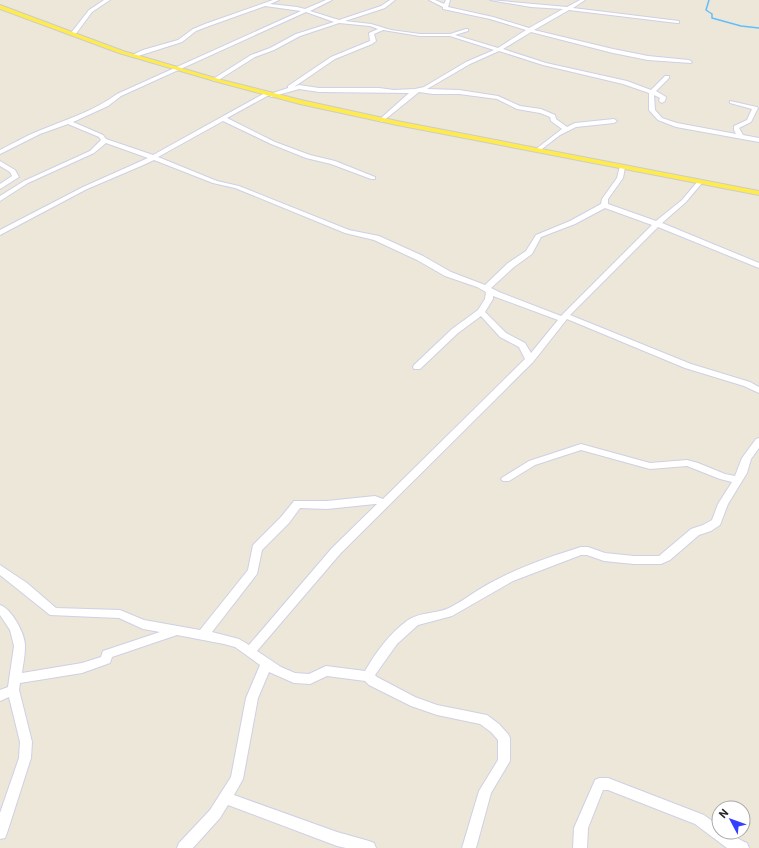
<svg xmlns="http://www.w3.org/2000/svg" width="759" height="848" viewBox="0 0 759 848" font-family="Roboto,sans-serif">
	<rect width="100%" height="100%" fill="#ede7d9"/>
	<g fill="none" stroke-linecap="round" stroke-linejoin="round">
		<path stroke="#60befc" stroke-width="1.5" d="M709 0 706 10 712 14V18L741 26 759 28"/>
		<g stroke="#ced0e4" stroke-width="2">
			<path id="minor" d="M104 0H110L92 12 75 35H71V33L89 10Z
				M273 0H279L270 4 297 7 305 9 326 0H332L310 11 339 20 381 6 390 0H395L385 8 345 21 371 24 391 30 420 34H450L466 29H468V31L455 35 498 48 526 30 490 19 443 9V7L429 0H435L444 4 446 0H450L448 7 493 17 529 28 563 9 531 7 490 0 567 7 580 0H585L573 8 679 21V23H677L569 10 534 30 613 49 648 56 689 60 692 62 691 63 648 60 613 53 531 32 503 49 546 63 627 81 651 90 665 76H669V78L656 91 666 97 665 101 662 103 659 101 660 98 654 95 655 110 662 118 677 123 736 134 734 130V126L747 120 752 109 730 103V101L757 107 758 108 751 122 739 128 743 135 759 138V142L676 127 658 120 649 110V93L623 84 543 65 499 51 470 64 427 89 459 90 498 96 520 106 541 109 555 115 556 119 567 127 575 123 614 119 617 121 614 123 576 127 560 135 538 152 535 150 536 149 562 129 551 121 550 117 540 113 517 109 497 99 459 94H433L419 92 382 122 380 121V119L409 93 319 92 299 89 271 97 269 95 227 118 275 142 310 155 335 161 375 177V179H371L331 164 306 158 271 144 223 121 158 157 217 181 239 186 349 230 379 236 423 256 451 272 485 285 508 263 526 251 536 235 570 221 601 204 602 199 617 178 620 166 625 167 623 178 608 199V204L656 221 682 200 698 181H702V183L686 202 662 223 759 263V268L658 227 570 315 691 364 750 382 759 387V393L744 386 685 368 567 319 533 362 340 554 257 651 281 667 295 673 309 674 326 666 365 671C376 652 390 633 408 620 420 612 436 614 449 608 465 600 479 588 496 580 522 566 552 556 581 547H588L605 553 634 556H659L691 529 703 525 712 520 718 504 732 482 720 479 687 466 650 469 581 450 535 465 509 481H503L501 479 503 477 529 461 581 444 650 463 687 460 698 463 725 474 735 476 742 458 756 439 759 438V448L751 459 747 473 728 504 720 525 711 531 699 535 670 560 661 564H634L604 561 587 555H581L513 581 452 616 418 625 397 644 375 675 377 677 415 697 437 705 487 715 499 724 508 734 510 738V761L491 793 476 848H462L479 791 498 760V740L491 732 480 724 437 715 411 706 369 685 365 681 327 676 310 684 294 683 269 672 258 698 243 779 234 795 337 832 369 841 374 843 376 848H346L337 846 228 805 220 818 193 848H177L179 843 210 810 231 777 246 698 260 665 235 647 224 644 177 635 112 657 110 663 82 673 20 683 19 690 32 742 31 758 7 833 5 838 0 839V813L19 758 20 742 9 697 0 701V690L8 687 14 646 10 630 0 615V605C12 609 26 635 25 647 25 656 23 665 22 673L82 663 101 657 103 651 160 632 143 629 119 618 50 615 0 575V565L27 583 56 608 120 610 144 620 200 630 248 570 253 545 281 517 294 501H327L375 496 383 499 525 359 519 347 500 337 481 316 458 333 420 369H414L413 367 414 365 452 329 478 310 485 299 486 292 477 287 445 276 417 260 374 240 345 233 235 188 213 183 154 160 141 166 87 189 0 235V230L83 187 148 158 106 143 94 153 28 183 0 201V196L24 181 90 151 101 140 99 137 68 124 40 134 0 154V150C12 144 24 137 36 132 64 120 93 112 117 94L301 11 265 6 209 26 196 31 182 42 135 57 130 56 143 50 178 40 193 29 205 24ZM306 12 334 22 296 34 270 48 251 55 213 79V81H217L255 57 274 50 300 36 339 23 370 26 378 29 369 33 370 41 331 57 288 86V88L270 94 265 93 153 155 106 139 103 135 73 122 108 106 121 96ZM383 30 420 36H450L494 50 466 62 424 87 415 89 394 90 379 88H319L299 85 294 87 335 59 372 44 376 41 374 34ZM605 208 652 225 561 316 499 292 491 288 514 267 532 254 541 237 575 224ZM493 296 558 320 531 353 525 343 506 333 485 312 493 299ZM375 504H377L332 548 249 645 239 639 212 632 257 574 262 550 289 523 300 508 327 509Z
				M0 161 15 170 19 177 0 189V184L12 176 10 172 0 166Z
				M599 778H608L704 815 719 826V832C730 832 737 839 747 843L749 848H727L695 824 608 790H603L588 828 587 848H573L574 828 595 780Z"/>
		</g>
		<g stroke="#ccc" stroke-width="2">
			<path id="major" d="M0 5 123 51 222 80 301 100 397 121 759 191V195L397 125 300 104 218 82 119 53 0 9Z"/>
		</g>
		<use href="#minor" fill="#fff" fill-rule="evenodd"/>
		<use href="#major" fill="#ffec4c" fill-rule="evenodd"/>
	</g>
	<g transform="translate(731 820) rotate(311)"><circle r="19" fill="#ffffff" stroke="#a9a9a9"/>
	<path d="M0-3L7 15L0 10L-7 15Z" fill="#3440ff"/>
	<text y="-6" font-size="11" font-weight="bold" text-anchor="middle" fill="#292929">N</text>
	</g>
</svg>
